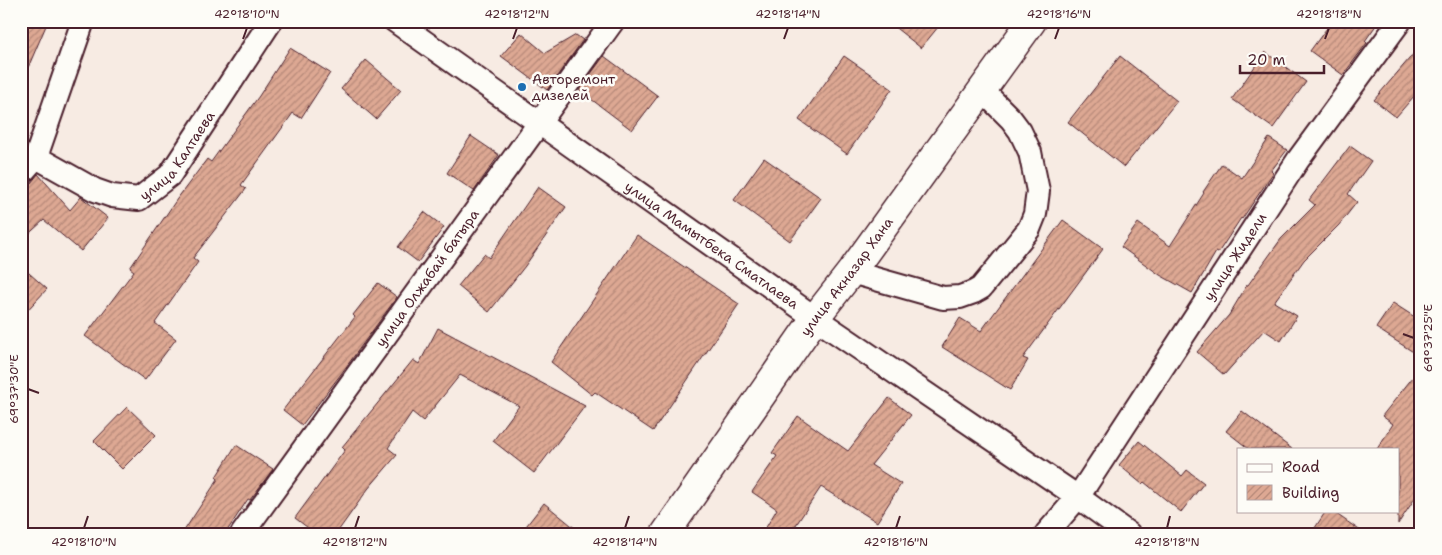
<svg xmlns="http://www.w3.org/2000/svg" width="1442" height="555" viewBox="0 0 1442 555" font-family="'Shantell Sans',sans-serif">
	<defs>
		<pattern id="building-hatch" width="6" height="6" patternUnits="userSpaceOnUse" patternTransform="scale(1.25)"><rect width="6" height="6" fill="#dda893"/><path d="M-1 1l2-2M0 6l6-6M5 7l2-2" fill="none" stroke="#b58878"/></pattern>
	</defs>
	<rect width="100%" height="100%" fill="#f7ebe3"/>
	<filter id="ink" filterUnits="userSpaceOnUse"><feTurbulence type="fractalNoise" baseFrequency=".02" numOctaves="2"/><feDisplacementMap in="SourceGraphic" scale="10" xChannelSelector="R" yChannelSelector="G"/><feConvolveMatrix kernelMatrix="1 2 1 2 8 2 1 2 1" color-interpolation-filters="sRGB"/></filter>
	<g filter="url(#ink)">
		<path fill="url(#building-hatch)" stroke="#4a1f2b" d="M21 21H48L21 84Z
			M887 21H943L921 48Z
			M1332 21H1379L1365 41 1367 43 1343 75 1310 51Z
			M521 33 545 53 576 35 583 40 547 90 501 56Z
			M1421 45V88L1396 117 1374 100Z
			M290 48 330 73 301 118 293 113 241 185 246 189 193 258 198 262 155 323 176 339 145 380 85 336 134 271 130 268 177 199 207 159 211 162 259 96Z
			M1265 52 1306 82 1273 128 1232 99Z
			M604 56 658 96 632 130 579 90Z
			M844 56 892 89 847 154 799 120Z
			M1120 56 1177 101 1124 167 1068 122Z
			M366 60 401 90 376 119 341 89Z
			M471 136 499 155 474 191 447 173Z
			M1269 138 1287 150 1271 171 1273 173 1242 219 1241 218 1218 253 1216 252 1192 293 1160 275 1121 247 1138 223 1170 246 1204 193 1203 192 1222 164 1242 178Z
			M1350 146 1371 161 1348 194 1357 202 1339 225 1304 260 1274 302 1297 316 1281 341 1264 330 1224 375 1197 352 1229 315 1247 285H1248L1281 239 1315 205 1309 200Z
			M764 158 821 198 790 241 734 200Z
			M38 174 70 210 81 197 108 218 81 251 44 220 21 241V189L31 183Z
			M538 187 566 207 525 266 489 312 458 286 484 254 489 258Z
			M424 212 444 227 418 262 398 247Z
			M1063 220 1103 249 1023 358 1028 360 1010 390 942 347 960 318 981 331Z
			M637 235 739 304 653 431 595 392 592 395 551 362Z
			M21 266 47 289 21 317Z
			M378 283 397 297 341 374 302 425 283 410 355 317 353 315Z
			M1393 303 1421 321V357L1376 328Z
			M438 328 585 406 534 473 493 441 519 406 460 375 423 421 412 412 388 448 397 455 368 489 336 534H316L295 518 345 450 342 447 413 360 419 364Z
			M1421 367V489L1398 524V449H1377L1393 424 1382 416Z
			M889 398 911 415 871 465 901 484 877 522 821 487 790 534H762L777 509 752 492 777 456 772 453 798 416 848 451Z
			M127 407 156 435 122 469 94 441Z
			M1242 411 1292 449H1249L1226 431Z
			M1139 441 1182 476 1187 470 1204 483 1181 512 1144 482 1142 484 1119 465Z
			M236 445 273 469 250 500 248 499 225 534H182L218 479 216 477Z
			M544 503 582 534H520Z
			M1326 511H1332L1365 534H1311Z"/>
		<g fill="none" stroke-linecap="round" stroke-linejoin="round">
			<g stroke="#4a1f2b" stroke-width="26">
				<g id="minor">
					<path id="s1" d="M395 21 815 318 1078 497 1129 534"/>
					<path d="M36 157 83 21"/>
					<path id="s2" d="M21 174 36 157 95 190 112 196 139 199 170 175 271 21"/>
					<path d="M851 272 943 298 960 297 974 292 981 288 1029 229 1035 214 1038 191 1030 152 1020 131 1011 119 982 90"/>
					<path id="s3" d="M242 534 613 21"/>
					<path id="s4" d="M1046 534 1078 497 1298 160 1400 21"/>
				</g>
			</g>
			<g stroke="#4a1f2b" stroke-width="31">
				<g id="secondary">
					<path id="s5" d="M665 534 815 318 851 272 1032 21"/>
				</g>
			</g>
			<use href="#minor" stroke="#fdfcf7" stroke-width="22"/>
			<use href="#secondary" stroke="#fdfcf7" stroke-width="28"/>
		</g>
	</g>
	<path fill="none" stroke="#4a1f2b" stroke-width="2" d="M243 39 247 28M513 39 517 28M784 39 788 28M1055 39 1059 28M1325 39 1329 28M1403 334 1414 338M28 389 39 393M84 528 88 516M355 528 359 516M625 528 629 516M896 528 900 516M1167 528 1170 516"/>
	<circle fill="#1f6fb2" stroke="#fdfcf7" stroke-width="2" cx="522" cy="87" r="5"/>
	<g text-anchor="middle" stroke-width="5" stroke-linejoin="round" paint-order="stroke">
		<g font-size="14" fill="#4a1f2b" stroke="#fdfcf7" text-anchor="start">
			<text x="532" y="84">Авторемонт<tspan x="532" dy="16">дизелей</tspan></text>
		</g>
		<g font-size="14" fill="#4a1f2b" stroke="#fdfcf7">
			<text dy="5" stroke="none"><textPath href="#s2" startOffset="194">улица Калтаева</textPath></text>
			<text dy="5" stroke="none"><textPath href="#s1" startOffset="388">улица Мамытбека Сматлаева</textPath></text>
			<text dy="5" stroke="none"><textPath href="#s4" startOffset="336">улица Жидели</textPath></text>
			<text dy="5" stroke="none"><textPath href="#s5" startOffset="315">улица Акназар Хана</textPath></text>
			<text dy="5" stroke="none"><textPath href="#s3" startOffset="316">улица Олжабай батыра</textPath></text>
		</g>
	</g>
	<rect width="1442" height="555" fill="none" stroke="#fdfcf7" stroke-width="55"/>
	<rect x="1237" y="448" width="162" height="65" fill="#fdfcf7" stroke="#b5a4a5"/>
	<rect x="1247" y="464" width="25" height="8" fill="#fdfcf7" stroke="#b5a4a5"/>
	<text x="1282" y="472" font-size="15" fill="#4a1f2b">Road</text>
	<rect x="1247" y="485" width="25" height="15" fill="url(#building-hatch)" stroke="#b5a4a5"/>
	<text x="1282" y="498" font-size="15" fill="#4a1f2b">Building</text>
	<path d="M1240 65v8h84v-8" fill="none" stroke="#4a1f2b" stroke-width="2.5"/>
	<text x="1247" y="65" font-size="15" fill="#4a1f2b" stroke="#fdfcf7" stroke-width="4" paint-order="stroke">20 m</text>
	<rect x="28" y="28" width="1386" height="500" fill="none" stroke="#4a1f2b" stroke-width="2"/>
	<g font-size="12" text-anchor="middle" fill="#4a1f2b">
		<text x="247" y="18">42°18'10"N</text>
		<text x="517" y="18">42°18'12"N</text>
		<text x="788" y="18">42°18'14"N</text>
		<text x="1059" y="18">42°18'16"N</text>
		<text x="1329" y="18">42°18'18"N</text>
		<text transform="translate(1428 338) rotate(-90)" y="4">69°37'25"E</text>
		<text transform="translate(14 389) rotate(-90)" y="4">69°37'30"E</text>
		<text x="84" y="546">42°18'10"N</text>
		<text x="355" y="546">42°18'12"N</text>
		<text x="625" y="546">42°18'14"N</text>
		<text x="896" y="546">42°18'16"N</text>
		<text x="1167" y="546">42°18'18"N</text>
	</g>
</svg>
